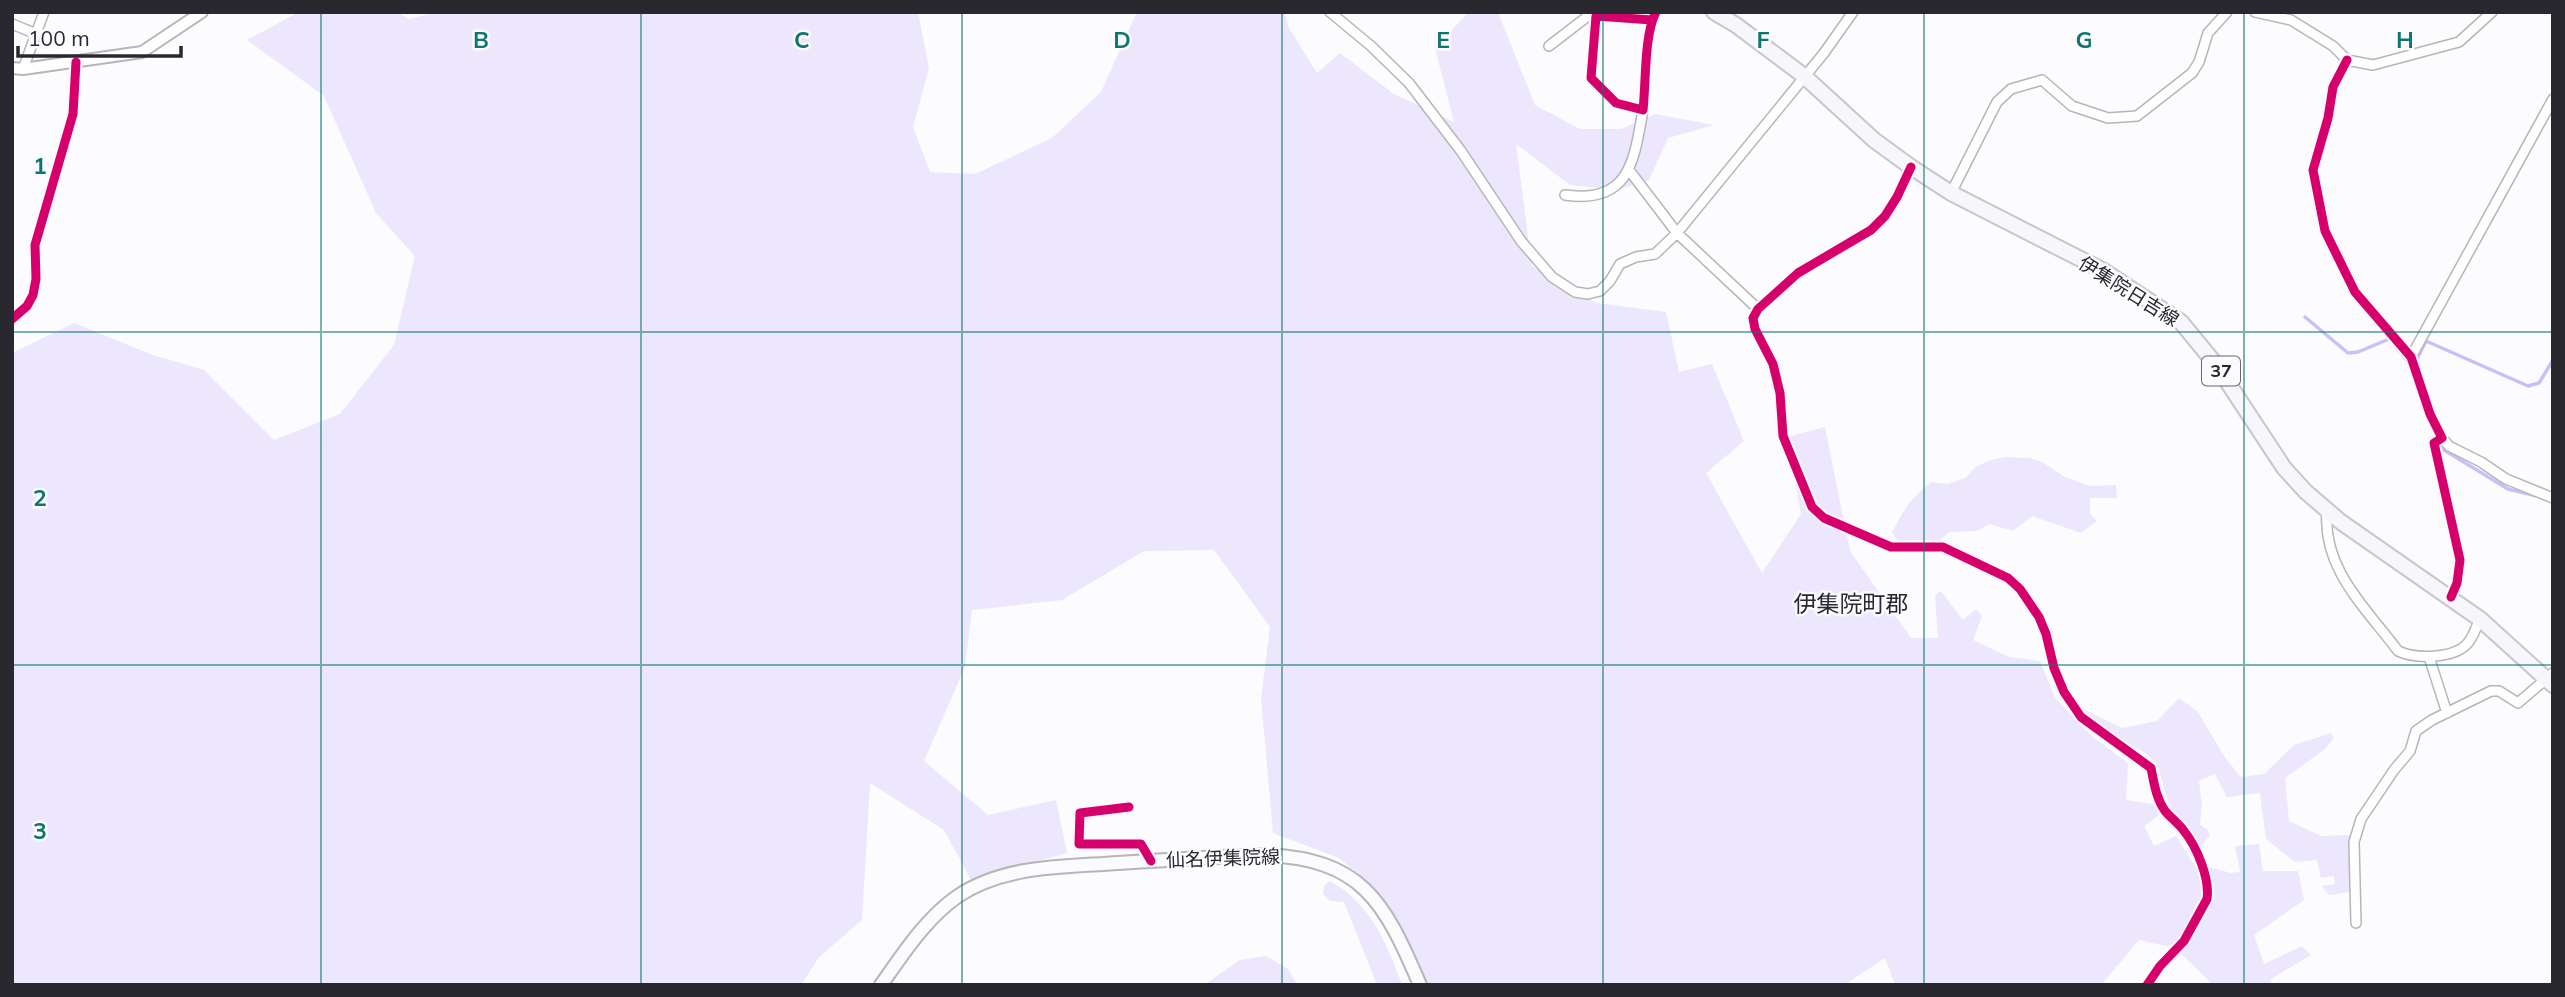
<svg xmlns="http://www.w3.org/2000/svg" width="2565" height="997" viewBox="0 0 2565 997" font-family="Mulish,'Noto Sans JP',sans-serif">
	<rect width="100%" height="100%" fill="#fcfbfd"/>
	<path fill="#ece7fc" d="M299 12H397L409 19 437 12H918L929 68 913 127 930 172 975 174 1052 138 1101 92 1137 12H1284L1289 28 1317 73 1340 53 1394 94 1454 122 1435 48 1469 12H1498L1535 105 1580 129H1621L1655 114 1714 125 1668 138 1649 180 1618 190 1570 185 1516 144 1532 266 1597 303 1666 312 1679 372 1712 364 1744 441 1706 473 1762 573 1801 514 1787 437 1825 427 1850 551 1911 638H1938L1935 595 1941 591 1963 620 1976 609 1982 616 1973 640 2009 657 2040 661 2055 698 2092 736 2128 763 2126 800 2153 804 2159 815 2144 826 2154 846 2176 836 2193 863 2231 873 2240 872 2235 846 2259 844 2263 871H2298L2304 900 2254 935 2264 964 2302 946 2311 955 2271 979V985H2213L2175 948 2139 940 2101 985H1895L1885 958 1844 985H1428L1406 935 1385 901 1372 886 1339 858 1273 833 1261 698 1270 627 1214 550 1144 551 1062 600 972 610 965 667 924 761 988 815 1056 800 1067 853 971 880 944 830 870 783 862 920 819 957 801 985H12V353L74 323 153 355 204 370 274 440 340 414 394 345 415 256 376 213 324 96 247 40Z
		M2005 457 2030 458 2042 462 2065 477 2090 486 2116 485 2117 498H2090V514L2097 521 2081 533 2032 516 2013 531 1989 524 1977 531 1949 532 1940 540 1898 541 1892 533C1902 511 1912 497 1931 482L1948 484 1965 478 1977 466 1991 460Z
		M2179 698 2197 711 2226 759 2241 777 2264 774 2294 745 2331 733 2334 738 2325 749 2285 778 2289 821 2321 836 2350 835V892L2329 895 2322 886 2335 884 2334 876 2321 878 2317 860 2295 862 2266 839 2260 793 2227 797 2215 774 2199 781 2202 805 2200 825 2207 829 2210 836 2204 842 2201 851 2191 831 2170 809 2158 766 2147 754 2107 731 2081 708 2122 728 2157 721Z
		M1330 881C1370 903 1387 943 1402 985H1377L1344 902 1330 901 1323 894 1324 886Z
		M1266 956 1288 969 1297 985H1204L1240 960Z"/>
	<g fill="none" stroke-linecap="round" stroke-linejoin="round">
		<path stroke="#ccbff7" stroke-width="3.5" d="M2305 317 2348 353 2358 352 2389 339 2409 363
			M2417 359 2426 341 2528 386 2539 383 2553 360
			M2428 420 2444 450 2508 489 2537 496"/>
		<g stroke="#b6b5b9" stroke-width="12">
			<path id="minor" d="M1330 12 1371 46 1409 83 1461 151 1521 241 1552 277 1575 292 1588 294 1600 291 1610 281 1620 264 1636 257 1655 254 1677 233 1824 53 1853 12
				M2255 12 2291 20 2333 46 2347 60 2373 65 2459 42 2492 12
				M1652 20 1596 16 1591 78 1616 103 1643 110C1646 84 1644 34 1656 12
				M12 24 34 33
				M1549 46 1588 16H1596
				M2347 60 2333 87 2328 118 2313 170 2325 231 2355 292 2411 357 2430 414 2442 438 2434 443 2460 560 2457 583 2451 597
				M23 69 44 12
				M1911 167 1897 197 1885 216 1871 230 1798 273 1758 309 1753 318 1755 329 1773 364 1780 393 1783 436 1812 507 1824 518 1891 547H1943L2008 578 2020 589 2039 617 2046 634 2054 668 2064 692 2081 717 2151 768C2154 783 2156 798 2165 811 2171 818 2179 824 2184 831 2197 847 2210 879 2207 899L2184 941 2160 966 2147 985
				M1629 170 1677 233 1758 309
				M1951 193 1997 102 2011 89 2042 80 2072 106 2108 118 2137 116 2192 73 2199 62 2208 33 2227 12
				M1565 195C1630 204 1634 161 1643 110
				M12 319 27 306 33 295 36 279 35 245 73 114 76 62
				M2411 357 2553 99
				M2442 438 2449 446 2481 462 2506 479 2553 498
				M2327 511C2322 569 2366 608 2398 651 2415 659 2453 659 2467 644 2473 638 2476 627 2480 619
				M2429 657 2447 713
				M1129 807 1080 813 1079 844H1141L1151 861
				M2356 923 2354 842 2361 819 2394 770 2410 751 2416 731 2432 720 2491 691H2499L2518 703 2553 673"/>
		</g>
		<g stroke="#b6b5b9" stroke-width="14">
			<path id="tertiary" d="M12 68 23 69 142 52 202 12"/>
		</g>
		<g stroke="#b6b5b9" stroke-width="16">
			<path id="secondary" d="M881 985C903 954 926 918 958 896 1004 865 1064 867 1118 863 1166 860 1214 857 1262 855 1362 858 1384 901 1420 985"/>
		</g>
		<g stroke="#c7c5ce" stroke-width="18">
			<path id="primary" d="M1714 12 1736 25 1804 76 1874 140 1911 167 1951 193 2104 271 2181 322 2217 366 2284 468 2306 492 2341 522 2480 619 2553 685"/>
		</g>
		<use href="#minor" stroke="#fffeff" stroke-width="9"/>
		<use href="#tertiary" stroke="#fffeff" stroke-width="10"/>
		<use href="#secondary" stroke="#fbfafd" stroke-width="12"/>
		<use href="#primary" stroke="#f7f6fa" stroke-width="14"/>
		<g stroke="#fbfafe" stroke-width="13">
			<path id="cycleway" d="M1652 20 1596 16 1591 78 1616 103 1643 110C1646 84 1644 34 1656 12
				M2347 60 2333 87 2328 118 2313 170 2325 231 2355 292 2411 357 2430 414 2442 438 2434 443 2460 560 2457 583 2451 597
				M1911 167 1897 197 1885 216 1871 230 1798 273 1758 309 1753 318 1755 329 1773 364 1780 393 1783 436 1812 507 1824 518 1891 547H1943L2008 578 2020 589 2039 617 2046 634 2054 668 2064 692 2081 717 2151 768C2154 783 2156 798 2165 811 2171 818 2179 824 2184 831 2197 847 2210 879 2207 899L2184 941 2160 966 2147 985
				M12 319 27 306 33 295 36 279 35 245 73 114 76 62
				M1129 807 1080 813 1079 844H1141L1151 861"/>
		</g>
		<use href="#cycleway" stroke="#d6006c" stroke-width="9"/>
	</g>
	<path fill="none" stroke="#0f766e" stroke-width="2" stroke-opacity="0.55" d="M321 12V985M641 12V985M962 12V985M1282 12V985M1603 12V985M1924 12V985M2244 12V985M12 332H2553M12 665H2553"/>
	<g text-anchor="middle" stroke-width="5" stroke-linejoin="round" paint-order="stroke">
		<rect fill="#fbfafe" stroke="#69676d" stroke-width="2" x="2202" y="356.5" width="38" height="29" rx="5"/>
		<g font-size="18" font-weight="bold" fill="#2a282f">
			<text x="2221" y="377">37</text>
		</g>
		<g font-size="19" fill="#2a282f" stroke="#fbfafe">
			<text transform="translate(2129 291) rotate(32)" y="7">伊集院日吉線</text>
			<text transform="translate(1223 858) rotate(-2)" y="7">仙名伊集院線</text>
		</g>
		<g font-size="23" fill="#2a282f" stroke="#fbfafe">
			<text x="1851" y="612">伊集院町郡</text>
		</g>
	</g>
	<g font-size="23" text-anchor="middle" font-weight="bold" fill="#0f766e" stroke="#fbfafe" stroke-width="5" stroke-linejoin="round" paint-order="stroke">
		<text x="481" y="48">B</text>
		<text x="802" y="48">C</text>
		<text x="1122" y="48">D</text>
		<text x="1443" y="48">E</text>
		<text x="1763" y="48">F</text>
		<text x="2084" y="48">G</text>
		<text x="2405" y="48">H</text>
		<text x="40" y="174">1</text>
		<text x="40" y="506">2</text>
		<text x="40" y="839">3</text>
	</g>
	<rect width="2565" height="997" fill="none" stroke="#2a282f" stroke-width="28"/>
	<path d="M18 46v10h163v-10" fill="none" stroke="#2a282f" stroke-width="3.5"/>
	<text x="28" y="46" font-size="21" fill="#2a282f" stroke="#fbfafe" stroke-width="5" paint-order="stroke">100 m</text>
</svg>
